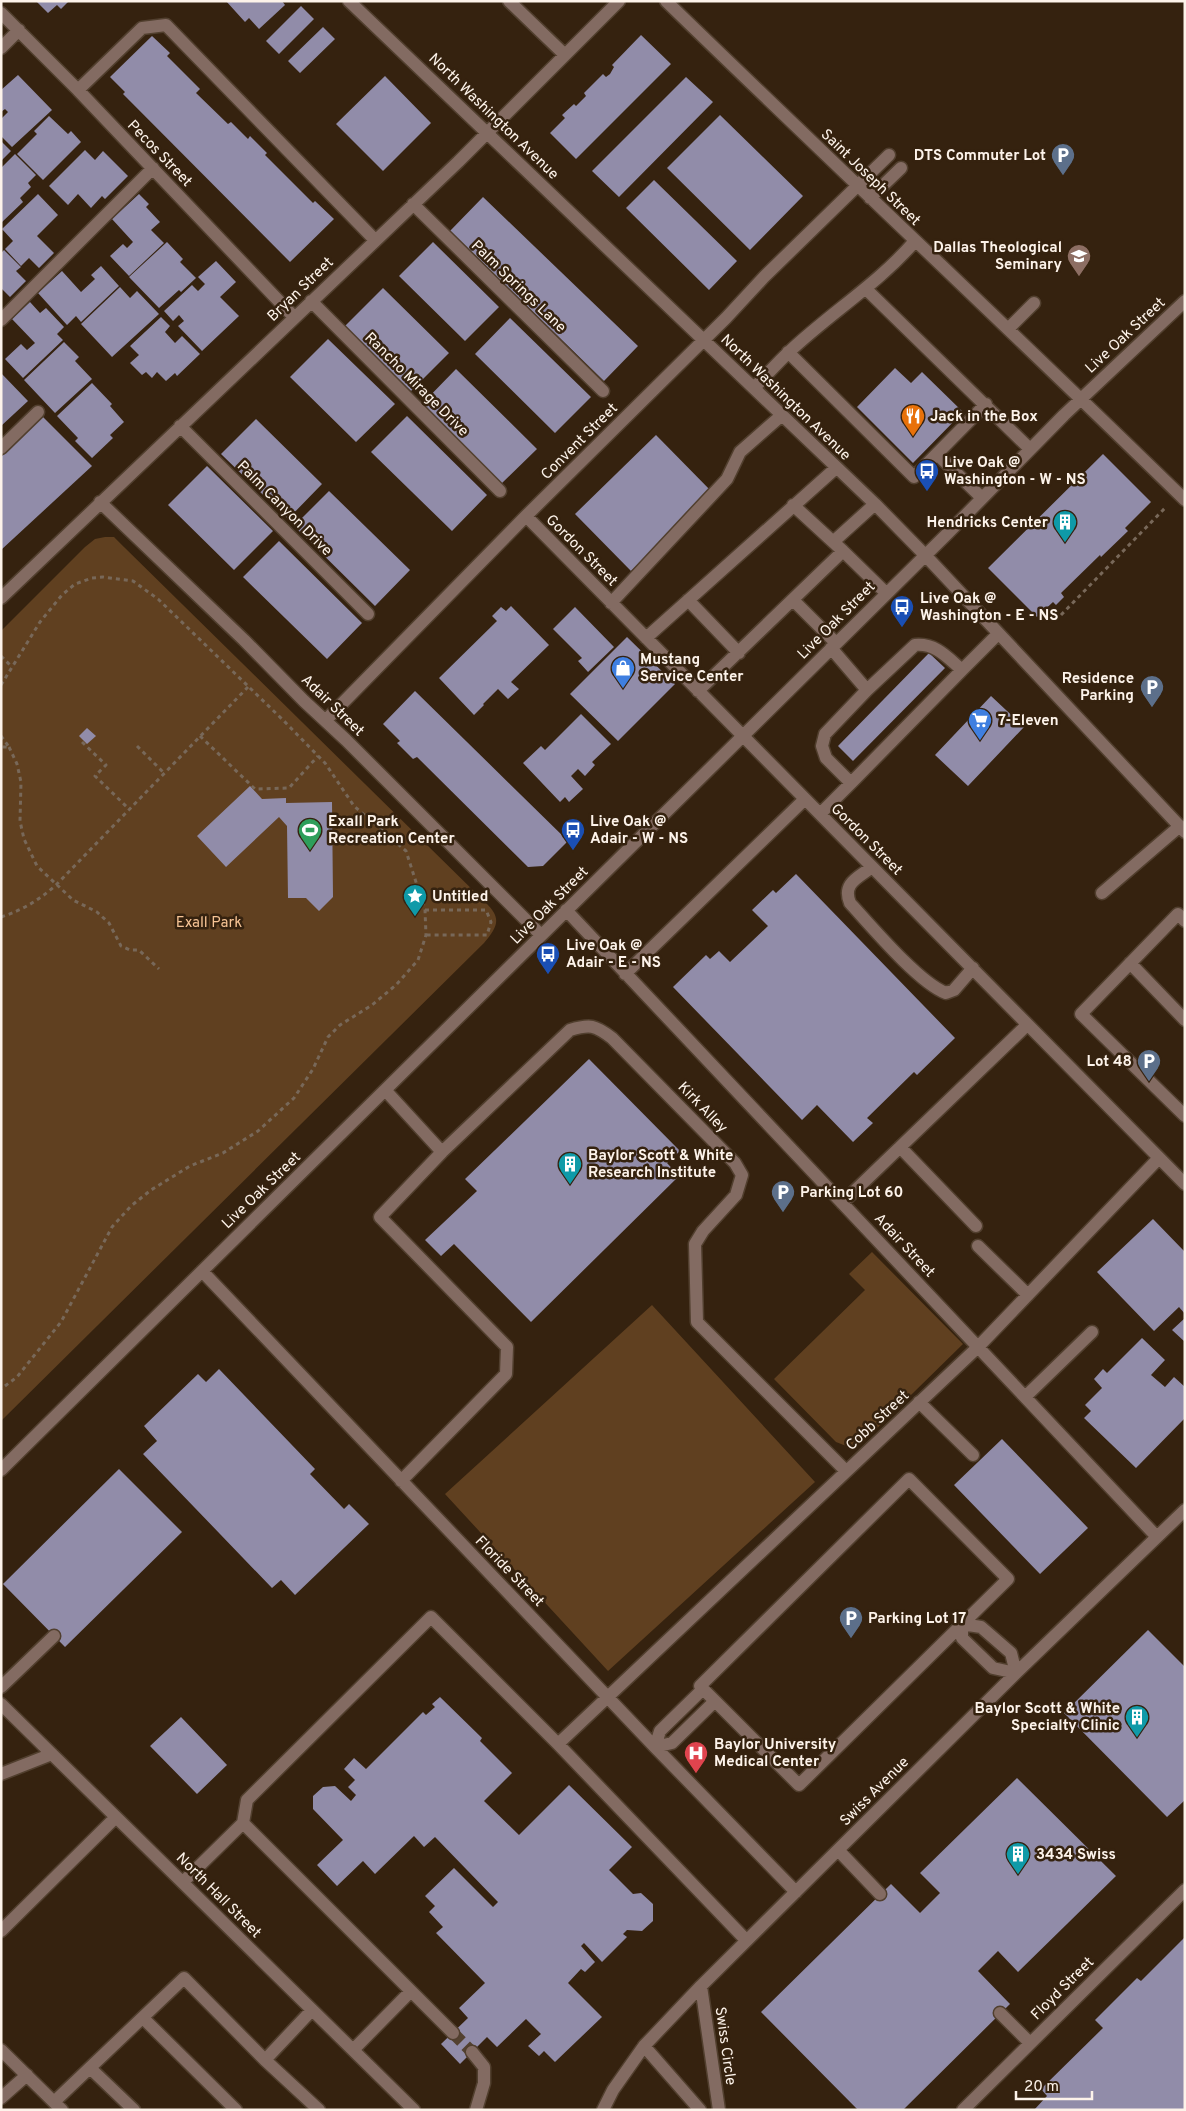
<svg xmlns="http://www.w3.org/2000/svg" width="1186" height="2111" viewBox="0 0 1186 2111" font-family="Overpass,sans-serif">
	<rect width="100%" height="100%" fill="#35220f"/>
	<path fill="#604020" d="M105 537H114L124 547 485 902C502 918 498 926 484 943L1 1421V631L85 547 95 539Z
		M872 1252 963 1344 863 1442 849 1447 836 1442 774 1379 865 1290 849 1274Z
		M652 1305 815 1482 608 1671 445 1494Z"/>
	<path fill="#918ca9" d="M36 1H69L61 9 57 5 48 13Z
		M226 1H282L285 5 259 29 249 18 245 22Z
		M301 6 314 19 279 54 266 41Z
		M323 27 335 39 300 73 288 61Z
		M641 35 671 64 576 159 550 133 565 118 562 115 574 104 576 106 586 96 584 93 603 74 606 77 610 74 614 67 612 65Z
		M152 36 170 53 167 56 200 89 196 93 228 124 231 122 248 139 250 136 267 153 265 155 313 203 315 201 334 219 290 262 123 94 125 92 110 77Z
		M18 75 52 110 12 147 1 136V119L8 112 5 109 1 112V90Z
		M385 76 431 123 383 171 336 124Z
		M686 77 713 102 619 197 592 171Z
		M720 115 803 196 750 250 667 168Z
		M49 116 68 134 71 131 81 142 43 180 17 154 37 134 34 131Z
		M1 141 11 151 1 161Z
		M85 150 95 160 103 151 128 176 105 199 102 196 91 208 78 194 68 205 49 186Z
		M15 154 36 175 28 183 31 187 20 198 23 202 1 223V168Z
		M654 180 737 261 709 290 626 208Z
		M38 194 58 215 37 236 54 253 39 268 29 258 21 266 5 249 13 241 2 229Z
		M139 194 149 204 146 207 160 222 151 230 164 243 129 276 110 256 123 244 127 248 133 242 112 219Z
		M483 197 638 346 604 381 450 231Z
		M167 242 183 259 180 262 196 278 181 292 179 290 159 308 129 277Z
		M433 242 499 307 465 341 399 276Z
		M4 250 21 267 16 271 26 281 10 297 1 288V253Z
		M216 261 236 282 220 297 239 316 202 351 178 326 184 321 179 315 173 321 164 311 192 285 198 291 205 284 198 277Z
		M101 266 119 286 81 322 76 316 67 325 38 293 62 271 81 292 95 279 91 275Z
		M120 287 130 298 137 291 159 314 112 357 81 324Z
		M383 288 449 353 411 391 344 327Z
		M30 302 40 313 46 308 64 327 57 334 63 340 23 378 5 359 21 344 27 350 35 343 12 319Z
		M161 317 170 326 165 332 175 343 182 336 200 354 177 376 175 373 166 381 157 372 152 378 146 372 142 375 130 363 139 355 130 346Z
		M510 318 591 397 555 433 475 354Z
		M328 339 395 404 356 442 290 377Z
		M64 342 79 357 75 361 92 379 55 413 24 380Z
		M895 368 911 383 922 372 963 412 913 463 857 407Z
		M456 369 537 449 501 484 421 405Z
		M1 373 28 401 1 426Z
		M92 383 112 404 110 406 124 422 110 435 113 438 92 458 75 441 78 438 57 416Z
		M42 416 92 466 1 550V457Z
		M407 416 487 495 452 531 371 452Z
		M256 419 322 484 288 519 221 454Z
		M656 435 712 492 631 571 575 514Z
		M1103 454 1151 502 1125 528 1128 531 1101 557 1100 555 1061 593 1064 597 1056 605 1053 602 1037 617 988 568Z
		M207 466 273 531 234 570 168 505Z
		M329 491 410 570 375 606 294 526Z
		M279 541 362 623 327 659 243 577Z
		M511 606 549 645 511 682 519 689 508 699 498 689 483 704 484 705 474 715 439 678 497 621 492 616 501 607 506 611Z
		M575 607 614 647 588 672 578 661 582 658 553 629Z
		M627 637 675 684 618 741 570 694Z
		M929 653 945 668 853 761 838 746Z
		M415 691 568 841 543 866 528 867 417 757 413 759 397 743 400 741 383 724Z
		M991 696 1024 727 968 786 935 755Z
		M581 714 611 744 592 762 595 765 585 776 578 769 571 776 583 789 569 802 565 797 560 802 523 763 541 746 545 750Z
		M87 728 96 736 87 744 79 736Z
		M250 786 262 799 286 798V803L332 802 333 897 319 911 306 898H288L287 826 279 817 226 867 197 836Z
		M796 874 955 1038 917 1075 914 1072 867 1118 873 1123 853 1142 817 1105 802 1120 673 987 706 955 710 959 719 951 730 962 768 926 752 910 773 890 776 893Z
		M589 1059 680 1151 667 1163 679 1176 531 1322 454 1244 441 1256 425 1240 477 1191 465 1179Z
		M1153 1219 1185 1252V1314L1179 1307 1154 1331 1097 1272Z
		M1185 1318V1342L1172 1330Z
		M1142 1338 1165 1360 1151 1375 1165 1387 1174 1377 1185 1387V1418L1136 1468 1084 1418 1091 1411 1085 1405 1102 1388 1094 1379 1103 1369 1107 1373Z
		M219 1369 315 1469 310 1474 344 1509 349 1504 369 1524 295 1595 281 1580 272 1588 143 1454 157 1441 144 1426 198 1374 206 1382Z
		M1002 1439 1088 1528 1040 1574 954 1485Z
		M119 1469 182 1532 65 1647 3 1584Z
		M1148 1630 1185 1667V1800L1167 1817 1064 1713Z
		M440 1697 482 1738 480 1741 512 1773 484 1801 519 1835 569 1785 632 1847 609 1870 633 1894 641 1893 653 1904V1921L642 1931 627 1930 623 1934 627 1937 602 1962 584 1943 581 1946 595 1962 585 1972 581 1969 568 1983 602 2017 555 2062 544 2051 539 2056 528 2046 541 2034 526 2019 497 2047 487 2037 460 2064 441 2044 468 2018 459 2008 485 1983 436 1933 443 1927 429 1912 435 1906 425 1896 454 1868 493 1907 498 1902 435 1837 424 1847 414 1836 375 1874 363 1861 337 1886 317 1865 343 1840 313 1809V1796L323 1787 335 1786 351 1801 356 1795 348 1787 355 1780 344 1769 354 1758 366 1769 423 1712 426 1715 435 1707 432 1704Z
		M181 1717 227 1765 197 1794 150 1746Z
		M1017 1778 1116 1876 1018 1972 998 1951 978 1971 1010 2004 903 2110H858L761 2012 891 1884 920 1913 940 1893 920 1873Z
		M1185 1937V2110H1034L1047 2096 1041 2089 1103 2028 1095 2020 1137 1978 1141 1981Z"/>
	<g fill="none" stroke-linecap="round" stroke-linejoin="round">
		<path stroke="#534130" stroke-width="12" stroke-dasharray="12 6" stroke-linecap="butt" d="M453 2033 472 2052"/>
		<g stroke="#513f2e" stroke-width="15">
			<path id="minor" d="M349 1 875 504 925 555 1185 832
				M509 1 565 55
				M666 1C838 168 1013 332 1185 500
				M1 13 78 90 294 317
				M1 48 19 30
				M78 90 142 28 166 25 375 240
				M870 198 901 168
				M413 204 603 391
				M866 289 1030 449
				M311 301 500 491
				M1 320 153 168
				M1009 328 1034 303
				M788 352 914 477 986 404
				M754 388C766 376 777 363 789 352 830 313 878 284 915 241
				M180 426 368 614
				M1 448 38 412
				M937 454 982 498
				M100 502 244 640 304 701 346 740 541 935
				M526 516 1185 1184
				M833 542 875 504
				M843 551 886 593
				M1 598 458 162 619 1
				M688 600 739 653
				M793 600 836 643
				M611 603 727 479 740 452 782 415
				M646 638 836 468
				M831 648 867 690
				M698 691 843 551 793 505
				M326 720 526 516 726 318 764 277 889 155
				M851 783 962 670
				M820 814 851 783 826 758 822 746 825 734 867 690 915 645C936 643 948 658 962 670L998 634
				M872 867C858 878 842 883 850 903 871 926 919 983 946 993L954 990 973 968
				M1102 893 1180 826
				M566 910 1157 1537
				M1185 921 1178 914 1081 1014 1185 1116
				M1130 963 1185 1020
				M625 974 805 799
				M386 1091 442 1152 570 1030C590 1024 595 1025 612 1038L735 1163 742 1175 736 1195 703 1231 695 1244 697 1322 846 1471
				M900 1147 976 1226
				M842 1203 1027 1025
				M978 1246 1028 1295
				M202 1271 655 1747 796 1892
				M1025 1397 1092 1332
				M919 1402 973 1455
				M1 1470 947 534 1064 415 1185 301
				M909 1479 1008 1579 799 1785 700 1686Z
				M401 1481 506 1374 507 1347 380 1217 442 1152
				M962 1624 981 1627 1011 1653 1016 1673 993 1668 962 1638Z
				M1 1687 54 1636
				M1 1704 414 2110
				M558 1744 978 1347 1159 1158
				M655 1747 672 1743 715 1701
				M655 1747 660 1731 703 1689
				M1 1774 52 1754
				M243 1823 453 2033
				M838 1850 880 1894
				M183 1882 243 1823 247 1800 431 1617 558 1744 746 1940
				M1 1931 116 1817
				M701 1986 719 2110
				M1000 2013 1030 2043
				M143 2018 236 2110
				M644 2046 700 2110
				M1 2050 62 2110
				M353 2050 411 1991
				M472 2052 484 2067V2083L476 2110
				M265 2060 312 2010
				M90 2068 134 2110
				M1 2098 27 2075
				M54 2102 184 1978 265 2060 319 2110
				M603 2110 613 2090 644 2046 701 1986 1016 1673 1185 1510
				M963 2110 1185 1890"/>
		</g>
		<path stroke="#786859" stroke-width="3" stroke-dasharray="4 4" stroke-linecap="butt" d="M1061 615 1166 507
			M1 656 12 667
			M1 685 40 622 62 595 75 584 92 578 103 577 133 581 158 599 283 720 325 763 354 806 406 851 425 910 426 935 418 960 396 985 372 1005 340 1025 328 1037 313 1069 294 1098 258 1131 223 1153 190 1166 151 1190 131 1206 112 1227 61 1322 17 1377 1 1389
			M1 736 9 747H1
			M200 736 255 789 289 788 318 756
			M82 742 106 765 95 776 129 809
			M137 746 164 773
			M9 747 17 764 21 782 20 821 24 839 37 866 73 900 97 912 109 923 121 946 130 950H139L159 969
			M425 910H486L491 922 487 935H426
			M1 917C23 910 39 900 56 885L248 687"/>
		<use href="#minor" stroke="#836b62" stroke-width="12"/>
	</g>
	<defs>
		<g id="parking-pin" transform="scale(1.25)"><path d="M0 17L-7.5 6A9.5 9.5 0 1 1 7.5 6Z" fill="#5c6f8a" stroke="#35220f"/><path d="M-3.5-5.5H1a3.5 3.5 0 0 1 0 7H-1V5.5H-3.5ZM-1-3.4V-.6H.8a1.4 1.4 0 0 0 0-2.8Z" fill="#fff"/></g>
		<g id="university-pin" transform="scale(1.25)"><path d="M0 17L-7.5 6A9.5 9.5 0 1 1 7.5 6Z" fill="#8d6e63" stroke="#35220f"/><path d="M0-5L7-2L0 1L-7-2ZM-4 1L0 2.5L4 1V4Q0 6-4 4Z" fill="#fff"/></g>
		<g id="restaurant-pin" transform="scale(1.25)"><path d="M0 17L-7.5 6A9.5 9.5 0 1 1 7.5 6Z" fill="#e8710a" stroke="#35220f"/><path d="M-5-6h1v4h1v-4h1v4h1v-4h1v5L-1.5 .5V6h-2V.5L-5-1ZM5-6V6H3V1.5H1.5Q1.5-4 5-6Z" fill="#fff"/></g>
		<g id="bus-pin" transform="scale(1.25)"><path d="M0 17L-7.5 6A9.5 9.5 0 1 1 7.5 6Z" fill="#1a4fb4" stroke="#35220f"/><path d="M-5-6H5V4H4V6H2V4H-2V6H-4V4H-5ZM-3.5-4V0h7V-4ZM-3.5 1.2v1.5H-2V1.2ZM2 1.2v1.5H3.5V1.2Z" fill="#fff"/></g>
		<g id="building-pin" transform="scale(1.25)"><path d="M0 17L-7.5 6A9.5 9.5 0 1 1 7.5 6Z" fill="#0f9aa8" stroke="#35220f"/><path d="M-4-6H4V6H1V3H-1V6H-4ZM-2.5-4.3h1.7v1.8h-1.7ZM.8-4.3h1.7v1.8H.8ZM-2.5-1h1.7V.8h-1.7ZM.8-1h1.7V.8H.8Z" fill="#fff"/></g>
		<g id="shop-pin" transform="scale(1.25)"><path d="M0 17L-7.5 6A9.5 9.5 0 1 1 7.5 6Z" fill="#3f7fe0" stroke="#35220f"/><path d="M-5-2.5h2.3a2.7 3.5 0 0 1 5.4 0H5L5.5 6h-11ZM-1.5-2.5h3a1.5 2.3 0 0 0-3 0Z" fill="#fff"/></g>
		<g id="supermarket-pin" transform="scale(1.25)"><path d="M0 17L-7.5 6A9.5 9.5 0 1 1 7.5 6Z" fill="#3f7fe0" stroke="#35220f"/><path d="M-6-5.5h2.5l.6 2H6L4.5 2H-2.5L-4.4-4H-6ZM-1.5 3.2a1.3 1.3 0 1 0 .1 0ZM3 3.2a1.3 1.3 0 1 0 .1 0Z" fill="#fff"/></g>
		<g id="stadium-pin" transform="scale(1.25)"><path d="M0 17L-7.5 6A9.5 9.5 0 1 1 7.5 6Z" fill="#2e9e5b" stroke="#35220f"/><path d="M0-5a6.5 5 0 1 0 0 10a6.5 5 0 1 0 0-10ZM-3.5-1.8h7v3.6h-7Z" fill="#fff"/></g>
		<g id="sight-pin" transform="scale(1.25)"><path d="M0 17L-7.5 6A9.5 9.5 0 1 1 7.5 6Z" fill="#0f9aa8" stroke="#35220f"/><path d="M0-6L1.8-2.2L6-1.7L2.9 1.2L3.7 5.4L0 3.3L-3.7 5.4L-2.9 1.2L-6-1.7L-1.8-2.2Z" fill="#fff"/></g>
		<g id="hospital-pin" transform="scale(1.25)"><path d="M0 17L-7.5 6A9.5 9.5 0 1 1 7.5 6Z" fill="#e0444e" stroke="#35220f"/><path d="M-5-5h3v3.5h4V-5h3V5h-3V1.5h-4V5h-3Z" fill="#fff"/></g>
	</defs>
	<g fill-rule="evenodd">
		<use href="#parking-pin" x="1063" y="155"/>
		<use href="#university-pin" x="1079" y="256"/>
		<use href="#restaurant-pin" x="913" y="416"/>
		<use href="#bus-pin" x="927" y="471"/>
		<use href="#building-pin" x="1065" y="522"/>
		<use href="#bus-pin" x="902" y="607"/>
		<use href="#shop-pin" x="623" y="668"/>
		<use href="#parking-pin" x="1152" y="687"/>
		<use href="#supermarket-pin" x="980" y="720"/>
		<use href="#stadium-pin" x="310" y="830"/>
		<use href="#bus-pin" x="573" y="830"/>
		<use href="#sight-pin" x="415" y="896"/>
		<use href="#bus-pin" x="548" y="954"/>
		<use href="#parking-pin" x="1149" y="1061"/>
		<use href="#building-pin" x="570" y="1164"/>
		<use href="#parking-pin" x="783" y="1192"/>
		<use href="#parking-pin" x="851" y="1618"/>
		<use href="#building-pin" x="1137" y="1717"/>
		<use href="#hospital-pin" x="696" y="1753"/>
		<use href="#building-pin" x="1018" y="1854"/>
	</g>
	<g text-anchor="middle" stroke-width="5" stroke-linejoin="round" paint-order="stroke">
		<g font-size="15" fill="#fdf3ea" stroke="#35220f">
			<text transform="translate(494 116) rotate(44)" y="5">North Washington Avenue</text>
			<text transform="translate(160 153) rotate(46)" y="5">Pecos Street</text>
			<text transform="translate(871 177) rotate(44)" y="5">Saint Joseph Street</text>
			<text transform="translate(519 286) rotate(44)" y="5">Palm Springs Lane</text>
			<text transform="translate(300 289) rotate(-44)" y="5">Bryan Street</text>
			<text transform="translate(1125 335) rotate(-43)" y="5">Live Oak Street</text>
			<text transform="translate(417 384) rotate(45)" y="5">Rancho Mirage Drive</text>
			<text transform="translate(786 397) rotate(44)" y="5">North Washington Avenue</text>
			<text transform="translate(579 441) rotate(-45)" y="5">Convent Street</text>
			<text transform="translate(285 508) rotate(45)" y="5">Palm Canyon Drive</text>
			<text transform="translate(582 550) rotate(45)" y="5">Gordon Street</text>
			<text transform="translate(836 620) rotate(-45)" y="5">Live Oak Street</text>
			<text transform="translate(333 705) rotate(44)" y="5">Adair Street</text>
			<text transform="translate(867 839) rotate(45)" y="5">Gordon Street</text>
			<text transform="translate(549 905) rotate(-45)" y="5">Live Oak Street</text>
			<text transform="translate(703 1107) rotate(46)" y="5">Kirk Alley</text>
			<text transform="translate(261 1190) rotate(-44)" y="5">Live Oak Street</text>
			<text transform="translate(905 1245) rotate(47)" y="5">Adair Street</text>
			<text transform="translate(877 1420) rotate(-43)" y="5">Cobb Street</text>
			<text transform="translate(510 1571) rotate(46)" y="5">Floride Street</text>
			<text transform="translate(874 1791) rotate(-45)" y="5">Swiss Avenue</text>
			<text transform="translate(219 1895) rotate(45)" y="5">North Hall Street</text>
			<text transform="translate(1062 1988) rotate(-45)" y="5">Floyd Street</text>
			<text transform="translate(726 2046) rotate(82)" y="5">Swiss Circle</text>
		</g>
		<g font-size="15" font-weight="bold" fill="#fdf3ea" stroke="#35220f" text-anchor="start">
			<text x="1046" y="160" text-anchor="end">DTS Commuter Lot</text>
			<text x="1062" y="252" text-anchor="end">Dallas Theological<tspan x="1062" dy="17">Seminary</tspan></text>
			<text x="930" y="421">Jack in the Box</text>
			<text x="944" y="467">Live Oak @<tspan x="944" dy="17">Washington - W - NS</tspan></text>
			<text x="1048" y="527" text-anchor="end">Hendricks Center</text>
			<text x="920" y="603">Live Oak @<tspan x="920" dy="17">Washington - E - NS</tspan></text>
			<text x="640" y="664">Mustang<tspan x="640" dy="17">Service Center</tspan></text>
			<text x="1134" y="683" text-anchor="end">Residence<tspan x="1134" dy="17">Parking</tspan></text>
			<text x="998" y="725">7-Eleven</text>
			<text x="328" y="826">Exall Park<tspan x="328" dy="17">Recreation Center</tspan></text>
			<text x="590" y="826">Live Oak @<tspan x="590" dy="17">Adair - W - NS</tspan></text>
			<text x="432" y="901">Untitled</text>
			<text x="566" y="950">Live Oak @<tspan x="566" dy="17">Adair - E - NS</tspan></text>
			<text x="1132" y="1066" text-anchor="end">Lot 48</text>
			<text x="588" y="1160">Baylor Scott &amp; White<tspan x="588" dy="17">Research Institute</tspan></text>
			<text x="800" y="1197">Parking Lot 60</text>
			<text x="868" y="1623">Parking Lot 17</text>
			<text x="1120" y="1713" text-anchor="end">Baylor Scott &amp; White<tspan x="1120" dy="17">Specialty Clinic</tspan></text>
			<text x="714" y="1749">Baylor University<tspan x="714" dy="17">Medical Center</tspan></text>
			<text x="1036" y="1859">3434 Swiss</text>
		</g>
		<g font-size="15" fill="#f7c495" stroke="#35220f">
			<text x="209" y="927">Exall Park</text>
		</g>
	</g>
	<rect width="1186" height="2111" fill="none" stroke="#fdf3ea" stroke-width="5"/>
	<path d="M1016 2091v8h76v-8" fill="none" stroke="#fdf3ea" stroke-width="2.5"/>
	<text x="1024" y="2091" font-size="15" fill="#fdf3ea" stroke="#35220f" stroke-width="4" paint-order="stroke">20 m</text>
</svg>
